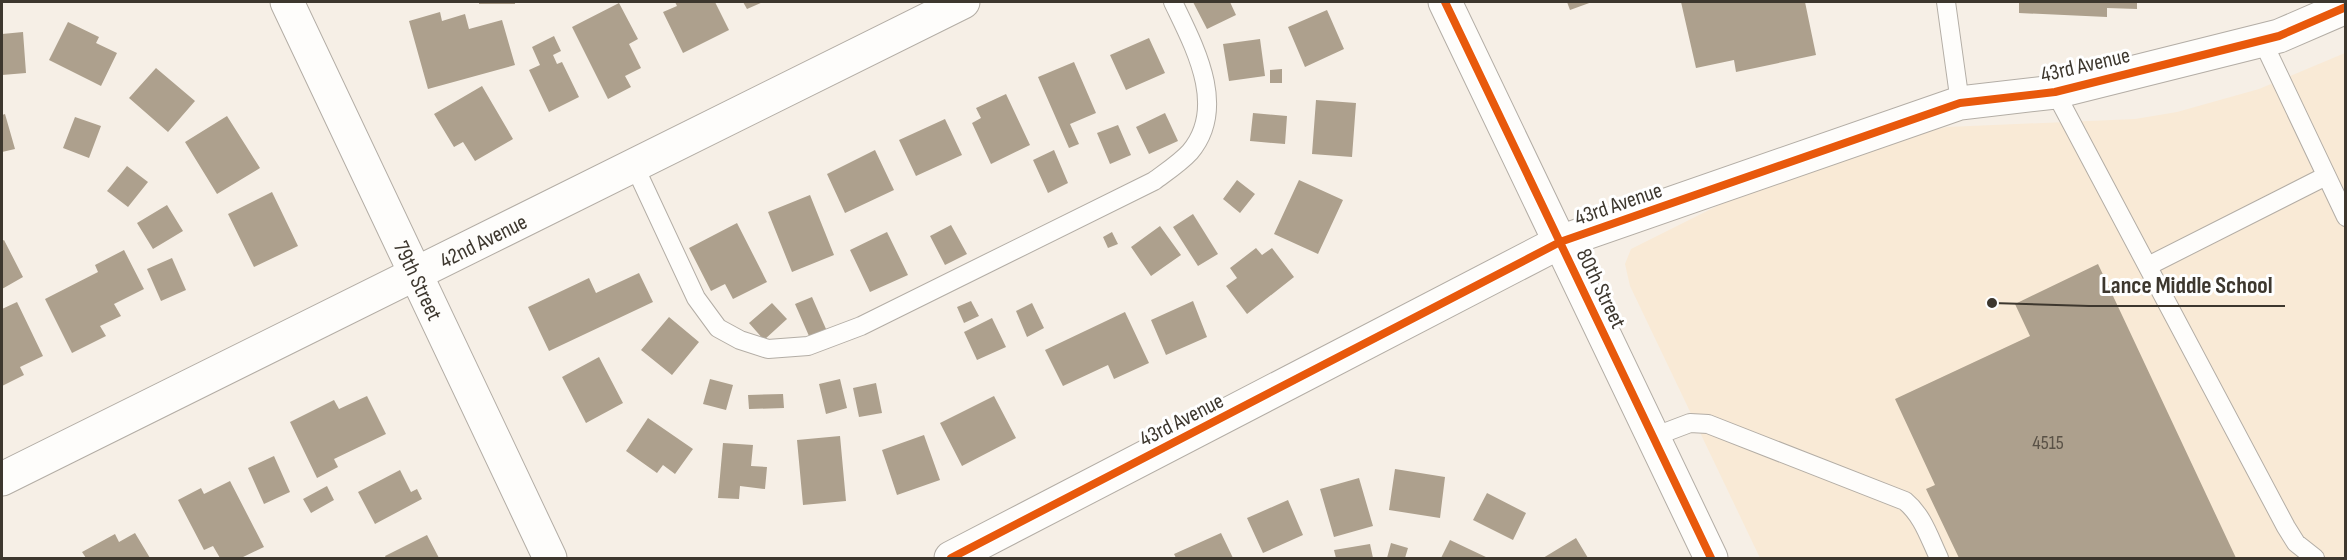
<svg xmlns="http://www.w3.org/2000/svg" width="2347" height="560" viewBox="0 0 2347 560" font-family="'Sofia Sans Condensed',sans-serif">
	<rect width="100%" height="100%" fill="#f6efe6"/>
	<path fill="#f9ead6" d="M2345 53V558H1760L1630 286 1625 264 1631 249 1731 199 1880 141 1947 127 2135 119 2177 112 2259 89Z"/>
	<path fill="#ada08d" d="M479 2H515V4H479Z
		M675 2H715L729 30 683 53 663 12 677 6Z
		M743 2H763L747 9Z
		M1193 2H1230L1236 15 1207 29Z
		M1567 2H1592L1570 10Z
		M1681 2H1805L1816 55 1736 72 1734 60 1696 68Z
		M2019 2H2137V9L2107 8V17L2019 13Z
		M619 3 638 39 629 44 641 68 625 76 631 87 608 99 572 27Z
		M1327 10 1344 49 1305 67 1288 27Z
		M440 12 442 21 465 14 469 29 502 20 515 65 428 89 409 21Z
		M68 22 99 37 96 43 117 53 101 86 49 60Z
		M23 32 26 73 2 75V34Z
		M554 36 561 51 553 55 557 64 562 62 579 97 549 112 529 70 540 65 532 47Z
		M1149 38 1165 73 1126 90 1110 55Z
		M1260 39 1265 76 1229 81 1223 44Z
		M1074 62 1096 113 1070 124 1079 144 1069 148 1038 77Z
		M156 68 195 101 168 132 129 98Z
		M1282 69V83H1270V70Z
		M482 86 513 139 475 161 463 142 454 147 434 114Z
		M1006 94 1030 145 991 164 972 123 981 118 976 108Z
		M1316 100 1356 103 1352 157 1312 154Z
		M1165 113 1178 141 1149 154 1136 127Z
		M1253 113 1287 116 1285 144 1250 141Z
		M5 114 15 149 2 152V115Z
		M227 116 260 168 217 194 185 142Z
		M75 117 101 126 89 158 63 148Z
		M945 119 962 155 916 176 899 140Z
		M1118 125 1131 155 1110 164 1097 133Z
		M875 150 894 190 845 213 827 174Z
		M1054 150 1068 183 1048 193 1033 160Z
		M127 166 148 182 128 207 107 191Z
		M1237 180 1255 194 1240 213 1223 199Z
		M1299 180 1343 200 1318 254 1274 234Z
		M272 192 298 246 254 267 228 214Z
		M810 195 834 255 792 272 768 212Z
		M167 205 183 231 153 249 137 223Z
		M1193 214 1218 254 1198 266 1173 227Z
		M737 223 767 282 733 299 725 284 711 291 689 248Z
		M951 225 967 254 945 265 930 236Z
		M1160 226 1181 255 1151 276 1131 247Z
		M887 232 908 275 870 292 850 250Z
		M1112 232 1118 244 1108 248 1103 237Z
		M4 240 23 277 2 289V241Z
		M1256 248 1262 255 1272 248 1294 277 1247 314 1226 286 1237 278 1230 268Z
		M124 250 144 289 114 304 121 316 100 326 106 336 72 353 45 299 98 272 95 265Z
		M172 258 186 290 161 301 147 269Z
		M2098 264 2236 558H1959L1926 489 1935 485 1895 399 2030 336 2015 304Z
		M639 273 653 302 549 351 528 307 589 278 596 293Z
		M812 297 826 329 809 336 795 304Z
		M971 301 979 316 964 323 957 307Z
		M1193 301 1207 337 1166 355 1151 320Z
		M17 302 43 356 20 367 24 375 2 386V309Z
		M772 303 787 319 764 340 749 323Z
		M1032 303 1044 328 1027 337 1016 311Z
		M1125 312 1149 363 1114 379 1108 365 1063 386 1045 350Z
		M669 317 699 342 672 375 641 350Z
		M992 318 1006 347 977 360 964 332Z
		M599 357 623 403 586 423 562 377Z
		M710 379 733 385 726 410 703 404Z
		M840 379 847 408 826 414 819 384Z
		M876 383 882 413 859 417 853 388Z
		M783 394 784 408 749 409 748 395Z
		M367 396 386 434 334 459 338 467 317 478 290 422 334 400 339 409Z
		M994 396 1016 438 962 466 940 423Z
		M648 418 693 449 675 474 663 465 657 473 626 451Z
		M924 435 940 480 897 495 882 450Z
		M840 436 846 501 803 505 797 440Z
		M723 443 753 445 751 466 767 467 765 489 740 486 739 499 718 498Z
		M274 456 290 492 264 504 248 468Z
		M1395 469 1445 477 1440 518 1389 510Z
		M400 470 411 492 417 489 422 499 375 524 358 492Z
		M1359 478 1373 526 1334 537 1320 489Z
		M230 481 264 547 241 558H220L213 546 204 550 178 500 201 488 204 494Z
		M327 486 334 500 311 513 303 499Z
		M1487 493 1526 513 1513 540 1473 520Z
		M1288 500 1303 535 1263 553 1247 518Z
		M135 533 150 558H86L82 552 115 534 119 542Z
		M1221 533 1233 558H1176L1174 554Z
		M427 535 439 558H386L385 556Z
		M1576 538 1588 558H1543Z
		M1450 540 1488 558H1441Z
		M1391 543 1408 548 1405 558H1387Z
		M1370 544 1373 558H1336L1334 550Z"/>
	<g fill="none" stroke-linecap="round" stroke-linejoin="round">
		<g stroke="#b3ada5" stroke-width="20">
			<path id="service" d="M1946 2 1960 103
				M2262 40 2346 217
				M2055 92 2286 527 2296 543 2315 558
				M634 165 696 298 718 328 740 340 768 349 808 346 861 326 1154 181C1166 172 1180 163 1190 152 1228 107 1194 46 1173 2
				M2148 266 2326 176
				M1653 437 1690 423 1708 424 1905 501C1923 516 1929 537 1939 558"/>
		</g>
		<g stroke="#b3ada5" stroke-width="35">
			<g id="minor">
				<path id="s1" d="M287 2 550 558"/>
				<path id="s2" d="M2 479 963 2"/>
				<path d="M951 558 1560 242 1960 103 2055 92 2279 36 2346 7"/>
			</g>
		</g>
		<g stroke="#b3ada5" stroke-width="35">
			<path id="tertiary" d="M1445 2 1711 558"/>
		</g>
		<use href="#service" stroke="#fefdfb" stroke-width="18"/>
		<use href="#minor" stroke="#fefdfb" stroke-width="33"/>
		<use href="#tertiary" stroke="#fefdfb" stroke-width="33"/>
		<g stroke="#fff" stroke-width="11">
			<path id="cycleway" d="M1445 2 1711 558
				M951 558 1560 242 1960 103 2055 92 2279 36 2346 7"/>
		</g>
		<use href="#cycleway" stroke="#e8590c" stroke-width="8"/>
	</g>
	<g text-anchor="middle" stroke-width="6" stroke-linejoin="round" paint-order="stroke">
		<g font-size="20" fill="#595146">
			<text x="2048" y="449">4515</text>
		</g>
		<g font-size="22" fill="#3d372e" stroke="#fff">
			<text transform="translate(2085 64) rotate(-13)" y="8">43rd Avenue</text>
			<text transform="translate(1618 203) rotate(-19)" y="8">43rd Avenue</text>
			<text dy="8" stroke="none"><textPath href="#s2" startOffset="537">42nd Avenue</textPath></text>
			<text dy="8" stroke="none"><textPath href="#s1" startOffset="308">79th Street</textPath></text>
			<text transform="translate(1602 288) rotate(64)" y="8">80th Street</text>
			<text transform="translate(1181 419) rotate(-27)" y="8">43rd Avenue</text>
		</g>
	</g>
	<path fill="none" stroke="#3d372e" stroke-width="2" d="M1992 303L2089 306H2285"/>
	<circle fill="#3d372e" stroke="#fff" stroke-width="2" cx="1992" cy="303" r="6"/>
	<g font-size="24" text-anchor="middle" font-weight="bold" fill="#3d372e" stroke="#fff" stroke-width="6" stroke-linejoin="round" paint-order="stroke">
		<text x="2187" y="293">Lance Middle School</text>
	</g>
	<rect width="2347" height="560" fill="none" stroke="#3d372e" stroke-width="6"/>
</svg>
